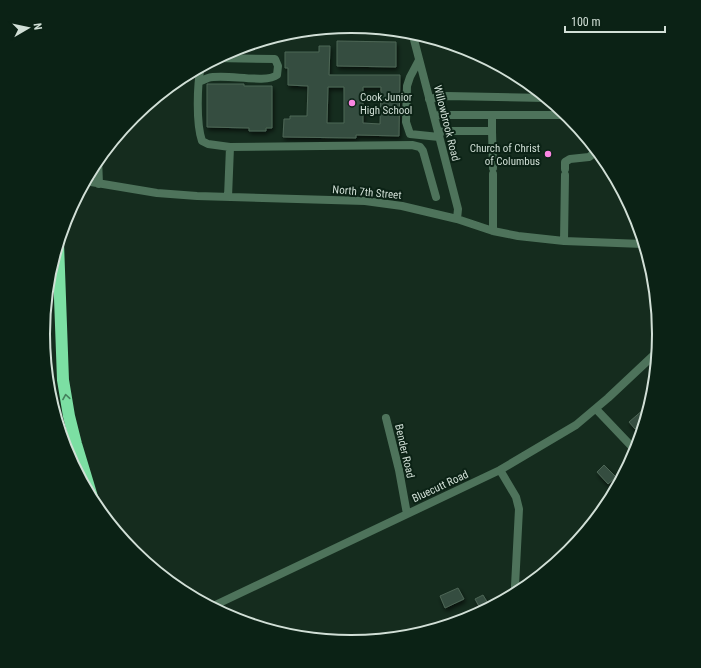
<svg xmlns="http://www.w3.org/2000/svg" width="701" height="668" viewBox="0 0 701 668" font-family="'Roboto Condensed',sans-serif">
	<defs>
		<filter id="shadow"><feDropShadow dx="1.5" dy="3" stdDeviation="2" flood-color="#0009"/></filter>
	</defs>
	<rect width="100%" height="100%" fill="#152c1e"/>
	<path fill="#364e3f" stroke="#4d6656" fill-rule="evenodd" filter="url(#shadow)" d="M337 41 396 42V67L337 66Z
		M319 46H330L329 75H400L399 136 356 135V138L283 137 284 119H290V116H307L308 86 288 85V68H285V52H319ZM328 87H344V123H327ZM363 87H381L380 124 363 123Z
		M207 84H244V86H272V128H266V131H249V128L207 127Z
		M644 409 647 413 645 420 635 429 629 422Z
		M604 465 616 477 608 484 597 472Z
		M458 588 464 599 445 608 440 596Z
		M483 595 489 605 481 610 475 599Z"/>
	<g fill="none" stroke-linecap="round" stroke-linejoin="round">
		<path stroke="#4e735b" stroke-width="8" d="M412 32 458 209 457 219
			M419 60 410 77 407 86 406 122 410 134 439 137
			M201 66C197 85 196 123 202 141L208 144 230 147 412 145 420 147 423 151 436 197
			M199 82C202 81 205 79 208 78 223 73 266 84 277 75L278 66 275 59 216 58
			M429 99 447 96 546 98
			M434 116 440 115H567
			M492 131 493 168
			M438 132 447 131H492V115
			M98 158 99 184
			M565 169V162L570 159 589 157 597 151
			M85 181 157 193 197 196 365 201 402 206 457 219 493 231 518 236 564 241 643 244
			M228 197 230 147
			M493 231V174
			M564 241 565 175
			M596 409 635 450
			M386 418 399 470 407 514
			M500 470 516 497 519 509 515 586V593
			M211 607 500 470 576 425 608 398 657 352"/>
		<path stroke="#7cdfa3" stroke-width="12" d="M58 243 63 380 69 416 76 444 92 497 96 507"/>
	</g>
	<defs><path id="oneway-chevron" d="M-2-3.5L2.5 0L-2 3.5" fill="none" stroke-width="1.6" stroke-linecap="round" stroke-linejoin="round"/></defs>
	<use stroke="#44805c" href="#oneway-chevron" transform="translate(66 397) rotate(-99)"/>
	<g fill="#fc86e3" stroke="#0b2215" stroke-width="1.5">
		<circle cx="352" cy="103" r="4"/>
		<circle cx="548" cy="154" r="4"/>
	</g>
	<g text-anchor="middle" stroke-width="4" stroke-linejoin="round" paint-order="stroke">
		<g font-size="11" fill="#d1dfd6" stroke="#0b2215" text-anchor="start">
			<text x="360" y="101">Cook Junior<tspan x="360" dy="13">High School</tspan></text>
			<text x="540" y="152" text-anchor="end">Church of Christ<tspan x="540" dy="13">of Columbus</tspan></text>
		</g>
		<g font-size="11" fill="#d1dfd6" stroke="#0b2215">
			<text transform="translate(447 123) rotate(76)" y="4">Willowbrook Road</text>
			<text transform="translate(367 192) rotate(5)" y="4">North 7th Street</text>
			<text transform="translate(405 451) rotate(77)" y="4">Bender Road</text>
			<text transform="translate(440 486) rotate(-25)" y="4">Bluecutt Road</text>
		</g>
	</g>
	<path d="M0 0H701V668H0ZM50 334a301 301 0 1 1 602 0a301 301 0 1 1-602 0Z" fill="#0b2215" fill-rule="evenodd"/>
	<path fill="none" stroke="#d1dfd6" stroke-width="2" d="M50 334a301 301 0 1 1 602 0a301 301 0 1 1-602 0Z"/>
	<g transform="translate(28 28) rotate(81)" stroke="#0b2215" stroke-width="3" paint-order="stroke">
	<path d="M0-3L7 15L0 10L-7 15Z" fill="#d1dfd6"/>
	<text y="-6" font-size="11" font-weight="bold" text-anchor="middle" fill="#d1dfd6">N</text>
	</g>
	<path d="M565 26v6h100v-6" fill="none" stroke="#d1dfd6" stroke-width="2"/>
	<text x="571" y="26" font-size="12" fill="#d1dfd6" stroke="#0b2215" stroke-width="3" paint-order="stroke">100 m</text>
</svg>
